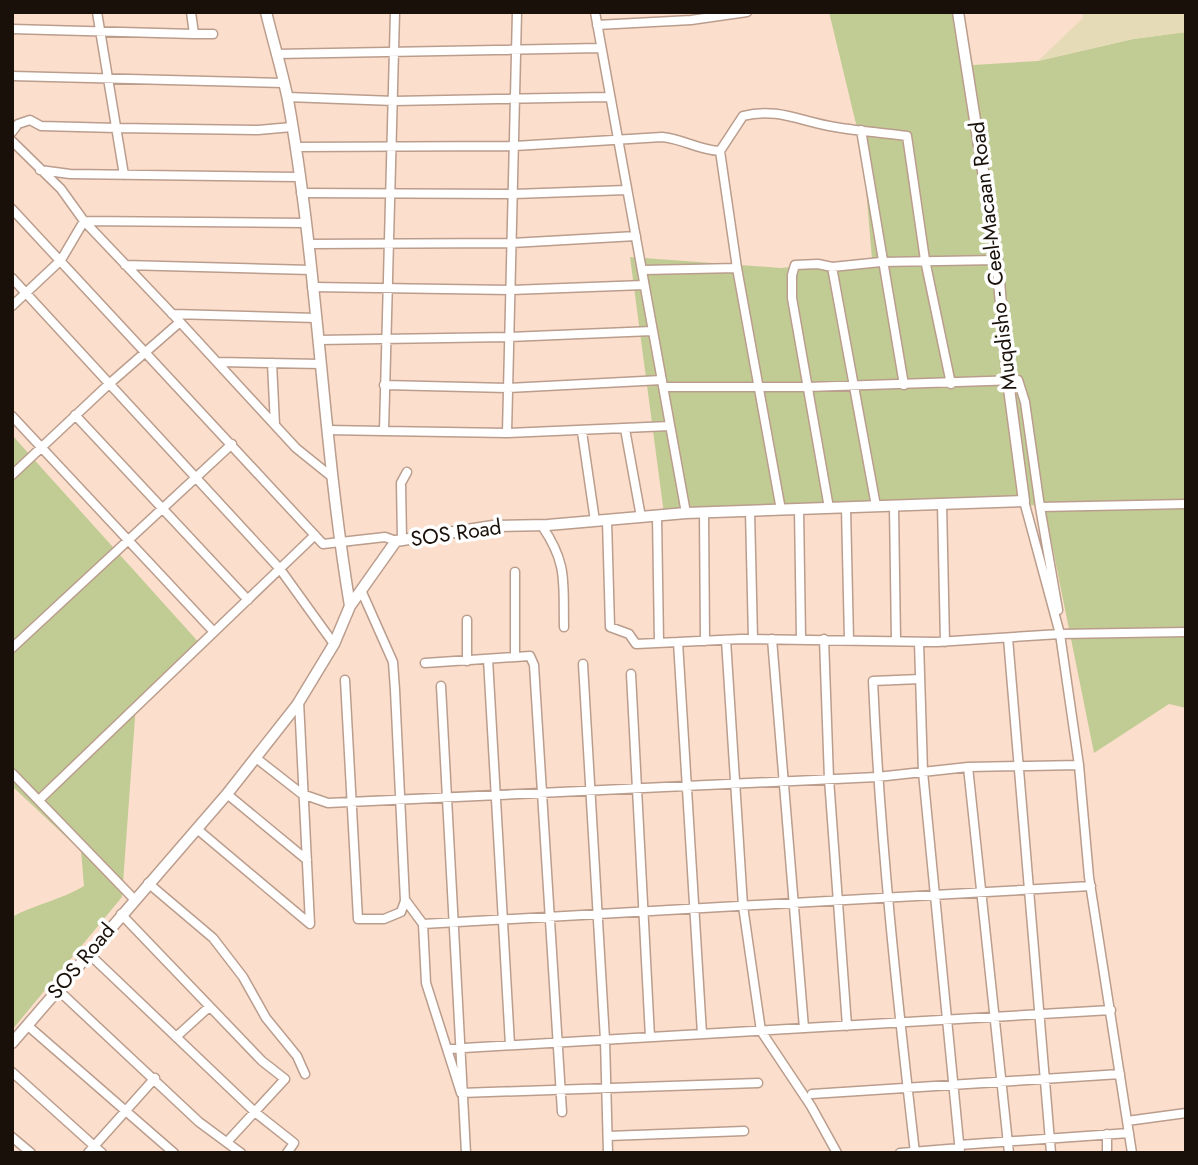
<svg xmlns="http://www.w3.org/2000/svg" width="1198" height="1165" viewBox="0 0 1198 1165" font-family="Jost,sans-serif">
	<rect width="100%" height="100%" fill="#fcdecc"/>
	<path fill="#c1cc94" d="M829 12H959L973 65 1038 61 1133 39 1186 32V708L1169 704 1094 753 1044 505 664 514 630 257 781 268 872 259 863 153Z
		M12 435 202 646 136 704 122 897 12 1030V917C35 904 61 900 84 886L81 851 12 786Z"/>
	<path fill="#e5dbb6" d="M1082 12H1186V32L1133 39 1038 61 1083 18Z"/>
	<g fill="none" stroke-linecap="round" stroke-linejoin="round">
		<g stroke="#ba9d8d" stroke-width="11">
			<path id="minor" d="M97 12 124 175
				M595 12 686 513
				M597 25 691 20 747 12
				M12 29 194 34 191 12
				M194 34H213
				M276 54 601 48
				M12 76 284 83
				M287 97 394 101 608 97
				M861 130 904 385
				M12 132 18 124 30 120 41 126 117 128 258 130 292 127
				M12 141 61 189 84 221 180 322 109 384 12 475
				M295 147 515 146 662 137C683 139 699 150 720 151L737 268 781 510
				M720 151 743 116C777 107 802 122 835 127 859 131 883 133 907 136L925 260 951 384
				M40 170 70 174 299 177
				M301 193 514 194 627 190
				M12 209 323 544 385 537 396 541
				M308 244 512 243 636 236
				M125 265 311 270
				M832 267 876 506
				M643 270 737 268
				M12 278 280 569 334 644
				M312 287 511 290 644 285
				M12 306 61 260 84 221 305 223
				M172 314 316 318
				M180 322 296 448 332 477
				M318 340 509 337 652 331
				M218 362 321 364
				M272 363 275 425
				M384 385 508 388 662 380
				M663 387H807L1018 380 1025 402 1040 507
				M75 415 248 600
				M12 416 214 632
				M625 429 641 517
				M327 430 384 431 395 12
				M384 431 507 433 670 426
				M582 432 595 521
				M507 433 517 12
				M1024 501 1060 634 1079 765 1089 877 1132 1153
				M942 504 945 642
				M894 506 896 641
				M829 508 792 298V275L795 265 818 264 832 267 881 262 997 260
				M846 508 849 640
				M799 509 801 639
				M750 511 753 639
				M704 513 705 641
				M657 516 659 643
				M607 520 610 627 629 634 636 644 741 639 937 642 1060 634 1186 632
				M542 526C568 564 563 582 564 627
				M402 540 401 483 407 472
				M515 572V657
				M1058 610 1040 507 1186 504
				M1008 638 1051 1153
				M772 639 804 1028
				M824 639 829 779 847 1026
				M726 640 743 906 761 1031 811 1106 837 1153
				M678 642 702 1034
				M919 642 923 772 960 1153
				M12 648 232 444
				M488 659 510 1045
				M467 661V620
				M425 663 530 656 534 665 562 1112
				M583 664 605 1040 608 1153
				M631 674 650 1037
				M345 680 358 919H384L401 912 405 901 395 690 393 662 361 590
				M441 686 466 1153
				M256 758 302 794 328 803 877 777 968 767 1079 765
				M968 767 1009 1153
				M12 773 134 899
				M227 794 307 860
				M39 800 315 535
				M197 829 310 924 299 701
				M148 883 213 938 243 977 266 1018 297 1056 305 1074
				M406 901 423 924 426 983 461 1093 758 1083
				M121 914 262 1061 285 1079 227 1142
				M423 924 1091 886
				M88 953 256 1113 294 1143 287 1153
				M57 989 199 1122 241 1153
				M27 1025 174 1153
				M176 1037 209 1007
				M447 1049 1111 1010
				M12 1072 102 1153
				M812 1094 1120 1074
				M1127 1121 1186 1113
				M1107 1134V1153
				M608 1136 744 1131
				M12 1137 31 1153
				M959 1145 1129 1133
				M88 1153 155 1078
				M900 1153 960 1148
				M915 1153C897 996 880 839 873 681L920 679"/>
		</g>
		<g stroke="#ba9d8d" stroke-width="13">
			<path id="tertiary" d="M266 12C273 41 282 70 288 100 318 267 322 438 350 606
				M12 1043 227 794 297 705 334 644 350 606 396 541 493 526 548 525 686 513 1024 501 1008 381 997 260 958 12"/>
		</g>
		<use href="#minor" stroke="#fff" stroke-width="8"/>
		<use href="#tertiary" stroke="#fff" stroke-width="10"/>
	</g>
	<g text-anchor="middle" stroke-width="7" stroke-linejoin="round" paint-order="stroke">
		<g font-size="21" fill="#1a100a" stroke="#fff">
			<text transform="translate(993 256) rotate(-97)" y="7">Muqdisho - Ceel-Macaan Road</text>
			<text transform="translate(456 533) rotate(-8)" y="7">SOS Road</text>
			<text transform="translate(81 961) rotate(-50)" y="7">SOS Road</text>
		</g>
	</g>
	<rect width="1198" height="1165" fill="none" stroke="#1a100a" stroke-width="28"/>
</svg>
